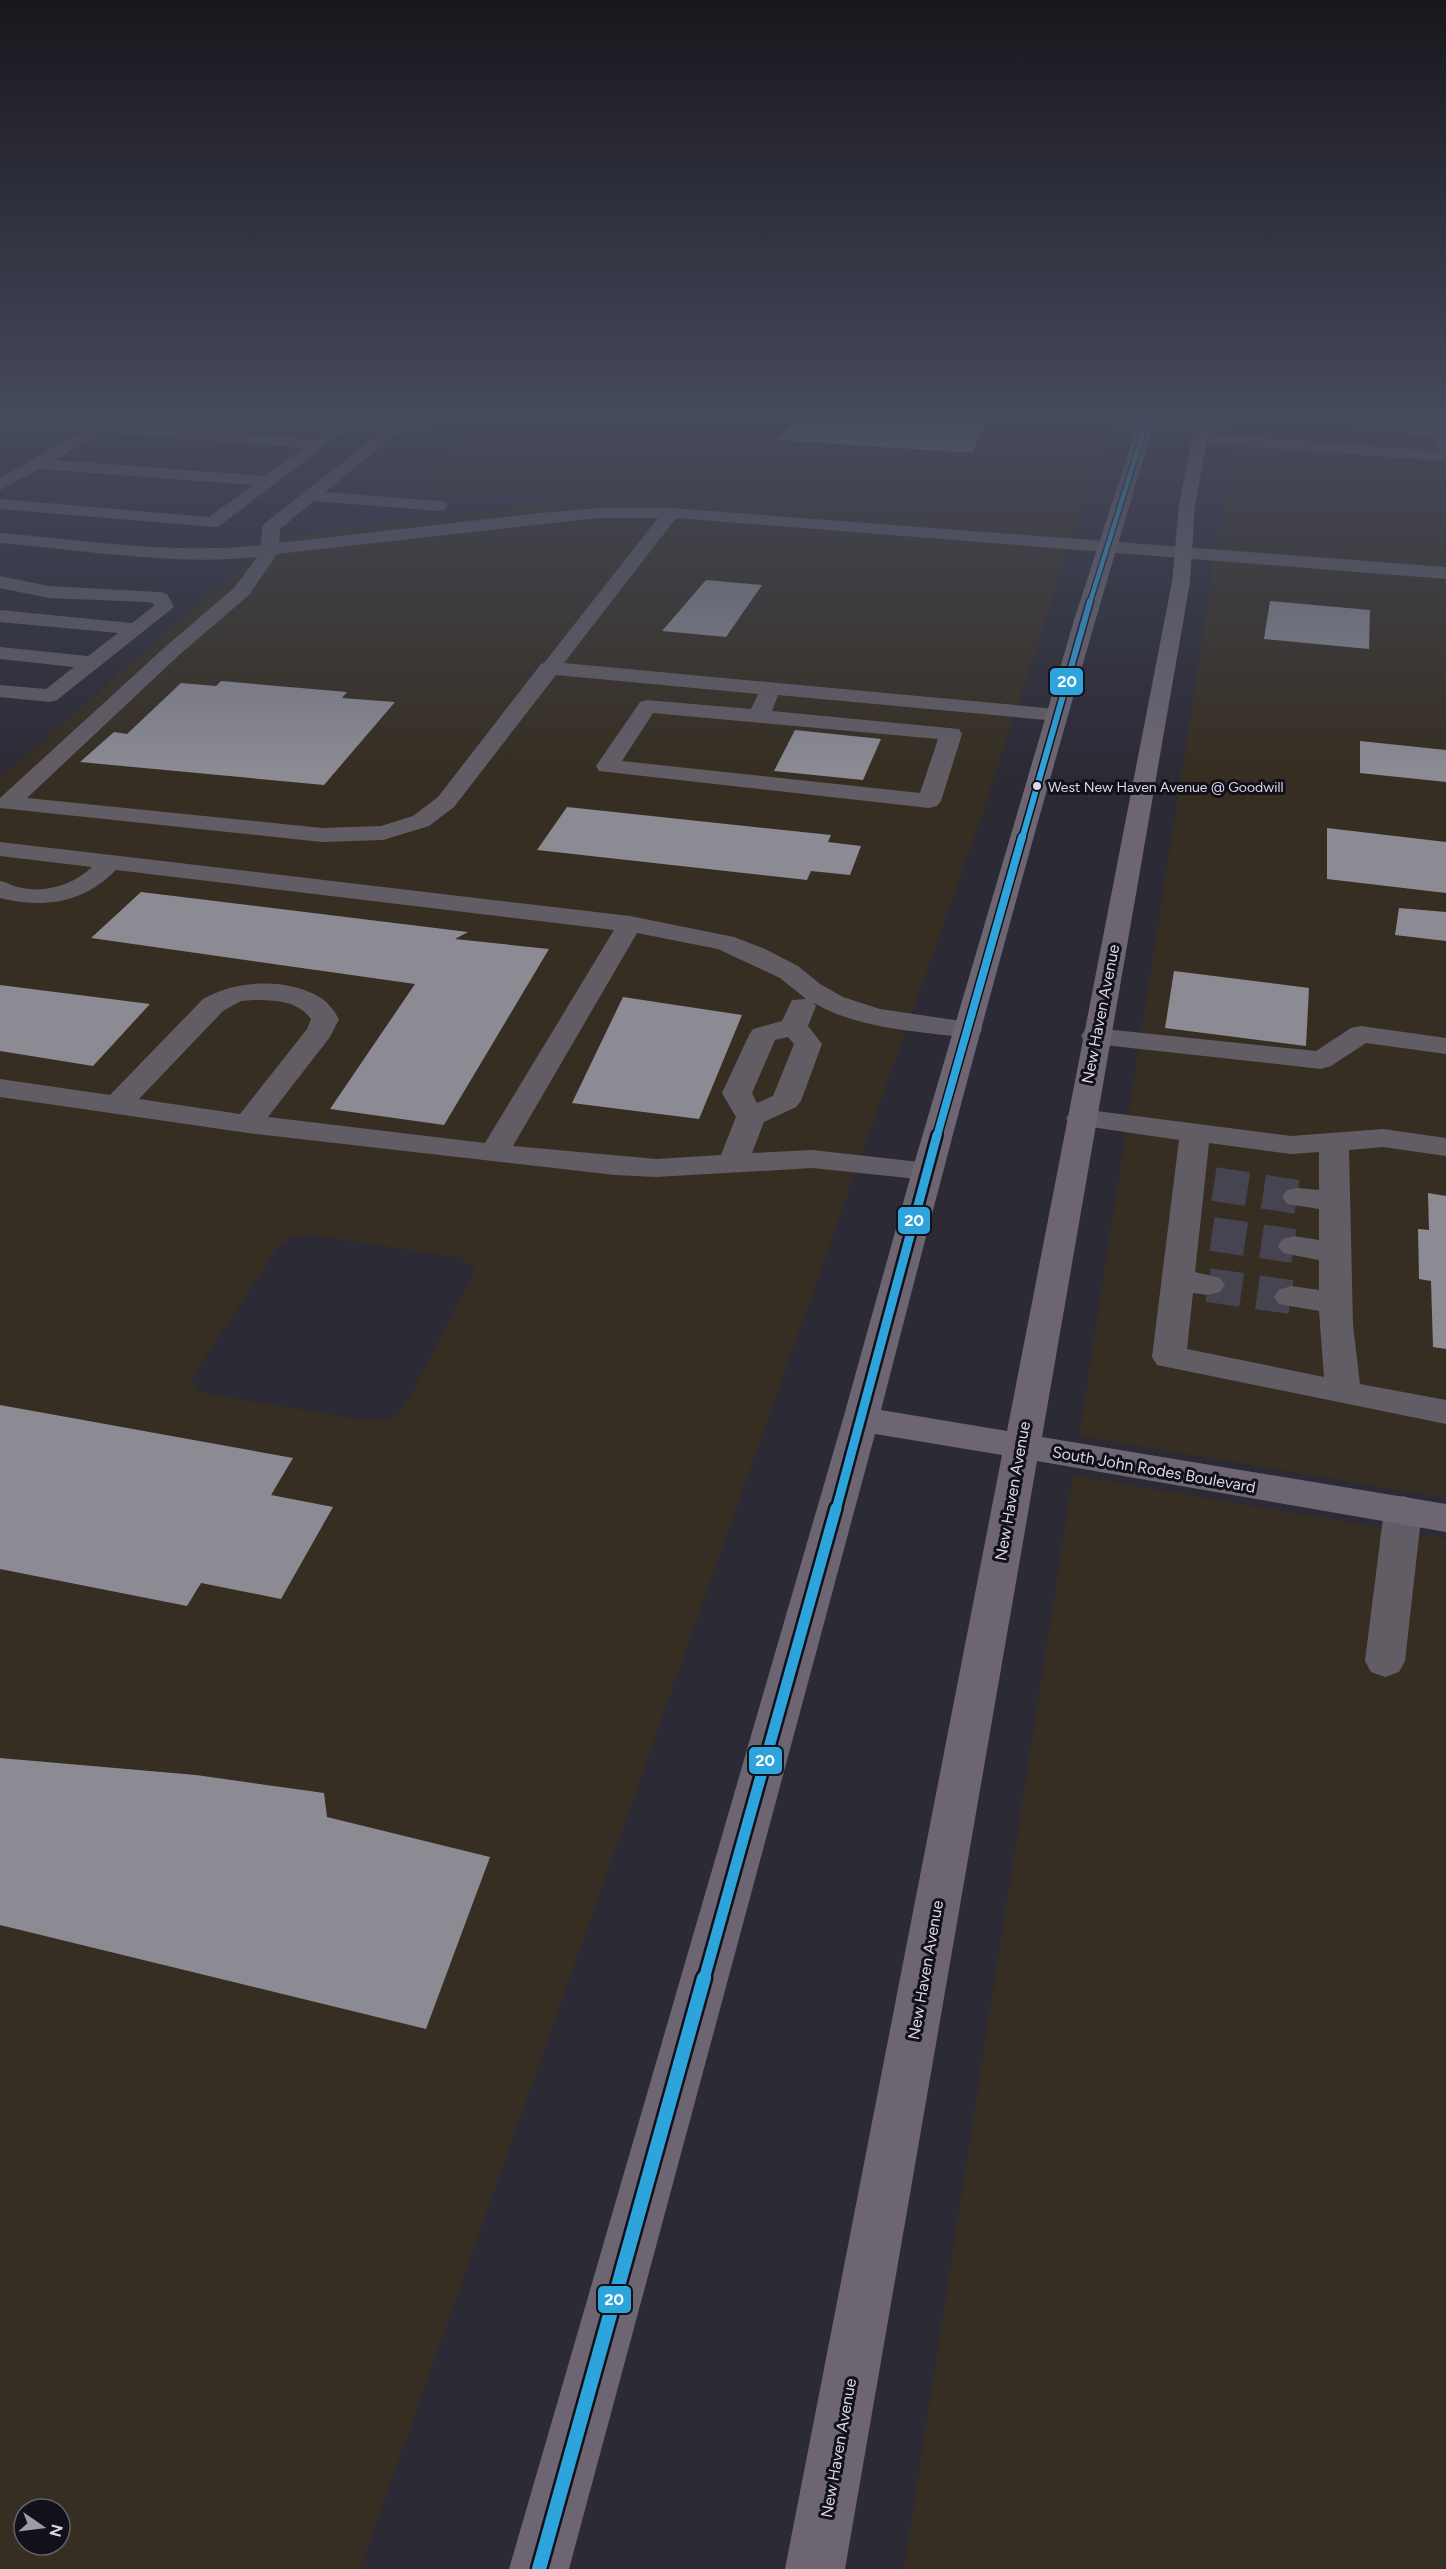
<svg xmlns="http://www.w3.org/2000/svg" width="1446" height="2569" viewBox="0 0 1446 2569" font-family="Figtree,sans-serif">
	<rect width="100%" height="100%" fill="#2c2a35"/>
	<path fill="#362e22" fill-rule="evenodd" d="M447 414H1113L981 818 360 2569H0V778L235 573 272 537 570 499 418 488 473 433 429 428ZM311 1235 458 1257 474 1266V1274L403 1409 393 1417 369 1421 208 1394 196 1389 192 1380 194 1374 279 1245 296 1236ZM24 2509H60V2545H24Z
		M1237 414H1446V1498L1079 1436Z
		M1073 1475 1446 1539V2569H904Z"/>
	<path fill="#8c8b94" d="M797 414H990L972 453 778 440Z
		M1363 417 1446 421V428L1364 423Z
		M706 580 762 585 726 637 662 631Z
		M1270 601 1370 610 1369 649 1264 639Z
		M221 681 347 692 342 698 395 702 324 785 80 762 114 732 127 734 181 683 216 686Z
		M795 730 881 739 863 780 774 771Z
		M1360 741 1446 750V782L1360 773Z
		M567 807 831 835 828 842 861 846 850 875 811 871 807 880 537 850Z
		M1327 828 1446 842V893L1327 879Z
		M141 892 468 932 455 939 549 949 444 1125 330 1109 415 984 91 938Z
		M1399 908 1446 912V941L1395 935Z
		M1174 971 1309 988 1306 1046 1165 1028Z
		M0 985 150 1004 93 1066 0 1051Z
		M623 997 742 1015 699 1119 572 1103Z
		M1428 1193 1446 1196V1349L1433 1347 1431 1281 1419 1279 1418 1229 1429 1230Z
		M0 1405 293 1458 271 1495 333 1507 281 1599 201 1583 187 1606 0 1569Z
		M0 1758 196 1775 324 1793 327 1817 490 1857 426 2029 0 1925Z"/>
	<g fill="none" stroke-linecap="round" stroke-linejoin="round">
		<path stroke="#464450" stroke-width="34" stroke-dasharray="34 16" stroke-linecap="butt" d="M1214 1184 1298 1197
			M1212 1234 1294 1246
			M1208 1285 1291 1297"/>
		<path fill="#625d65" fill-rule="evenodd" d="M112 414 128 415 116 424 315 439 350 414H367L219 526 213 527 0 509V499L209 517 253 485 39 469 0 490V478ZM102 432 303 448 265 476 54 460Z
			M404 414H421L325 492 439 501 445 502 447 506 445 510 439 511 314 501 280 529 279 543 540 513 598 508H671L1446 567V579L676 518 564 663 1057 709 1065 710 1068 715 1065 720 1057 721 778 695 772 711 959 729 962 734 941 801 937 806 929 808 599 771 596 766 640 702 647 700 751 709 758 694 556 675 454 807 429 826 383 840 322 842 0 808V798L165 647 235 587 257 557C176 566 82 550 0 543V533C86 540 176 555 261 545L262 527 265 523ZM598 518H658L544 663 541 664 438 797 413 816 381 826 322 828 27 798 179 655 249 595 277 554ZM653 713 938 739 920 793 622 761Z
			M1362 422 1446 429V461L1200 443 1192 438 1200 433 1438 451 1436 437 1357 430 1354 427Z
			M0 576 49 586 160 592 167 594 174 607 57 700 50 702 0 697V685L46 689 74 667 0 659V647L88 656 118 633 0 622V610L132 623 154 606 153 603 147 602 49 598 0 588Z
			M0 842 630 916 734 937 765 949 798 966 820 984 843 997 880 1009 968 1022 978 1024 982 1030 978 1036 968 1038C917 1031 859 1029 814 1003L816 1006 808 1026 822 1044 801 1101 796 1107 764 1122 752 1153 812 1150 938 1164 942 1171 938 1178 927 1180 812 1168 656 1177 615 1175 248 1133 0 1097V1079L110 1095 203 999C236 980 287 977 321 998 329 1003 334 1011 339 1019L330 1037 268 1117 485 1143 614 930 116 870C83 903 45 909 0 898V881C7 882 12 886 18 887 44 894 73 885 92 867L0 856ZM637 933 718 949 780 978 806 999 792 1000 782 1021 753 1029 749 1035 722 1093 736 1117 721 1155 656 1159 513 1146ZM254 1000C275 1000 298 1001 311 1019L307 1029 240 1114 139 1099 223 1011 241 1001ZM788 1037 794 1044 773 1096 757 1103 752 1093 775 1040Z
			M1361 1026 1446 1038V1054L1366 1043 1331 1066 1321 1069 1095 1044 1085 1042 1081 1036 1085 1030 1095 1028 1316 1051 1351 1028Z
			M1081 1109 1291 1136 1383 1129 1446 1138V1156L1383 1147 1349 1150 1353 1325 1360 1384 1446 1400V1424L1157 1365 1152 1357 1179 1140 1071 1124 1066 1118 1071 1112ZM1209 1143 1291 1154 1319 1152V1190L1298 1188 1287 1190 1282 1197 1287 1204 1319 1209V1240L1294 1236 1283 1239 1278 1246 1283 1253 1319 1260V1290L1291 1286 1279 1290 1274 1297 1279 1304 1319 1311 1324 1377 1187 1349 1193 1293 1208 1295 1220 1292 1225 1285 1220 1278 1195 1272Z
			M1403 1496 1416 1500 1422 1510 1405 1661 1399 1672 1385 1677 1371 1672 1365 1661 1384 1510 1390 1500Z"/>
		<path fill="#6d6672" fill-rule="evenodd" d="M1141 414H1157C1056 744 967 1076 881 1410L1007 1431 1172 582 1179 505 1197 414H1212L1195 505 1190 582 1042 1437 1446 1504V1532L1037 1461 845 2569H785L1002 1455 875 1434 569 2569H509L843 1419 912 1171 1075 617Z"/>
		<g stroke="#121019" stroke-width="7">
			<path id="bus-1-far5" d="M1090 602 1149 414"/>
		</g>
		<g stroke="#121019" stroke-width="9">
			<path id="bus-1-far4" d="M1022 839 1090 601"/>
		</g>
		<g stroke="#121019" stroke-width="11">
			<path id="bus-1-far3" d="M937 1136 1022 837"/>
		</g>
		<g stroke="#121019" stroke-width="14">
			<path id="bus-1-far2" d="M836 1510 937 1135"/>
		</g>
		<g stroke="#121019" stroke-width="16">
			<path id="bus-1-far1" d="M704 1979 836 1508"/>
		</g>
		<g stroke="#121019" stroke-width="19">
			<path id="bus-1" d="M539 2569 704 1978"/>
		</g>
		<use href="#bus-1-far5" stroke="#2ea4dd" stroke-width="4.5"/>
		<use href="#bus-1-far4" stroke="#2ea4dd" stroke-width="6"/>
		<use href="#bus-1-far3" stroke="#2ea4dd" stroke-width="8"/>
		<use href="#bus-1-far2" stroke="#2ea4dd" stroke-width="9"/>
		<use href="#bus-1-far1" stroke="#2ea4dd" stroke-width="11"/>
		<use href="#bus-1" stroke="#2ea4dd" stroke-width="14"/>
	</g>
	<linearGradient id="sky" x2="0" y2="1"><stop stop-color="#18171d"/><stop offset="0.54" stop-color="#454a5c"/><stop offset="1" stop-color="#454a5c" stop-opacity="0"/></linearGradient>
	<rect width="1446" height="773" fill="url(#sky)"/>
	<circle fill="#dbd9e6" stroke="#121019" stroke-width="2" cx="1037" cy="786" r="5"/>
	<g text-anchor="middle" stroke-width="6" stroke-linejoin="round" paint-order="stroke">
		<g font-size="14" fill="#dbd9e6" stroke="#121019" text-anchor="start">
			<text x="1048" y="792">West New Haven Avenue @ Goodwill</text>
		</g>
		<g font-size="16" fill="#dbd9e6" stroke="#121019">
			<text transform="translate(1100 1014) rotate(-79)" y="6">New Haven Avenue</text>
			<text transform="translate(1154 1469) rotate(10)" y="6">South John Rodes Boulevard</text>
			<text transform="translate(1012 1491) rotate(-80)" y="6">New Haven Avenue</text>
			<text transform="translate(925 1970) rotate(-80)" y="6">New Haven Avenue</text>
			<text transform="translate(838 2448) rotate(-80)" y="6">New Haven Avenue</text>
		</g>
	</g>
	<g stroke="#121019" stroke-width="2">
		<rect x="1049" y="667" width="35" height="29" rx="6" fill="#2ea4dd"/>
		<rect x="897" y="1206" width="34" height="29" rx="6" fill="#2ea4dd"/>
		<rect x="748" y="1746" width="35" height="29" rx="6" fill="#2ea4dd"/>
		<rect x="597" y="2285" width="35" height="29" rx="6" fill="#2ea4dd"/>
	</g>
	<g font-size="16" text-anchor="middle" font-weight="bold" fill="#fff">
		<text x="1067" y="687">20</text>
		<text x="914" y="1226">20</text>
		<text x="765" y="1766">20</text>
		<text x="614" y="2305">20</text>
	</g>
	<g transform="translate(42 2527) rotate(104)"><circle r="28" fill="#121019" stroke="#62606b" stroke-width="1.5"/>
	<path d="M0-4.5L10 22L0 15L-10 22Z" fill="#9e9ca8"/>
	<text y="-9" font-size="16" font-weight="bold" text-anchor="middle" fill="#dbd9e6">N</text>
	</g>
</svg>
